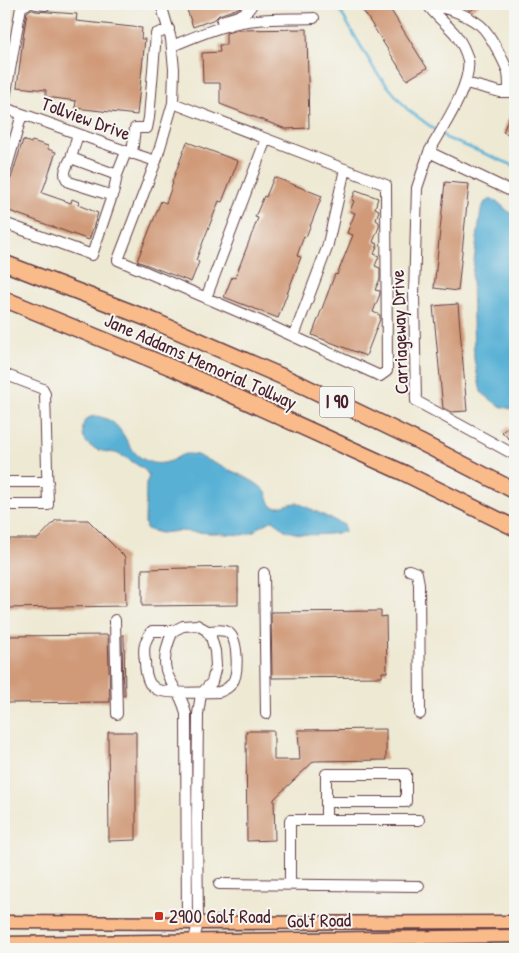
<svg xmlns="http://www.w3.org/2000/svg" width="519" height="953" viewBox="0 0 519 953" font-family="'Patrick Hand',sans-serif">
	<rect width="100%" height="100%" fill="#f6f6f2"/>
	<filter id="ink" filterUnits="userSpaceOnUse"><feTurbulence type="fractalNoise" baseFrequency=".02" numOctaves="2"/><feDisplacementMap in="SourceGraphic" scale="10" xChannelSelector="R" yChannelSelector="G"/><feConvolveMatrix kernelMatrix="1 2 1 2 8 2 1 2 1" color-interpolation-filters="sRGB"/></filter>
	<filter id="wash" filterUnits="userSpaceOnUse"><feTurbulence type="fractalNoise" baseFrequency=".0096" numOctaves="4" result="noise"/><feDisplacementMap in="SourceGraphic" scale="20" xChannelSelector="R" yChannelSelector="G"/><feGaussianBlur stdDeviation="1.12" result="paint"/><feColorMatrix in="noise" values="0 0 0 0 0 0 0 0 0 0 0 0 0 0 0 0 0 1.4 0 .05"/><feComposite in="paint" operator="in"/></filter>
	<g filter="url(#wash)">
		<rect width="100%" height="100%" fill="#eee9d3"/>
		<path fill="#8dc477" stroke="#6c7251" d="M254 939 251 949H147L145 941Z"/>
		<path fill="#72aa68" stroke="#5e644a" d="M511 936 515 949H251L254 939Z"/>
		<path fill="#58b1d5" stroke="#516880" d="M492 199 499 203 511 214 515 216V410L499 406 481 392 474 359 472 276 481 210 485 202Z
			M96 416C128 421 122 449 145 460 154 465 162 464 171 461 176 459 180 455 185 454 189 454 193 454 197 455 204 458 211 462 218 465 231 471 251 478 262 488 269 493 267 501 273 507 282 508 288 503 298 503L344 525 345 532C326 535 302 537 285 530 279 527 278 523 273 520L257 528 254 532 242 535 178 531 161 533 149 530 146 528 145 523 146 484 149 476 145 470C137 465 128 458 118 454 115 452 111 453 107 452 92 449 81 444 83 427 84 419 88 417 96 416Z"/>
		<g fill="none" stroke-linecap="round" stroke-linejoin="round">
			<path stroke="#58b1d5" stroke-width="2.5" d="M336 4 376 72 407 109 438 132
				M443 135 446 138 515 166"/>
		</g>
		<g id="blocks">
			<path fill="#d09a78" d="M185 4H240L241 7 219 15 215 19 193 27Z
				M359 4H387L427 68 407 80Z
				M464 4H480L470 11Z
				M31 9 35 11 77 14 76 21 142 28 141 39H145L137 115 75 108 76 101 46 97V90L17 87 24 31 27 12Z
				M307 29 309 128 286 129 220 104V83H203L202 53 220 52 219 45H226V33L238 30Z
				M515 102V137L503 132Z
				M23 140 31 143 32 141 48 146V149L56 152 42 193 71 203 72 199 79 202 78 205 98 213 89 240 4 209V193L7 183 11 179Z
				M187 142 238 161 222 202 219 201 196 260 199 262 191 282 137 261 161 201 166 203 173 183 172 182Z
				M274 177 322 196 306 237 304 236 297 256 301 257 278 318 224 297 232 277 235 278 258 218 255 217 264 196 266 197Z
				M445 182 469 184 458 291 434 288Z
				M356 190 378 198 375 208 379 210 376 220 379 222V227L373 242 378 244 374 254 379 256 375 266 380 268V279L375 290 380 291V294L373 312 380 315V319L366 356 312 335 335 274 337 275 353 235 347 233 355 213 350 211 354 201 352 200Z
				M458 304 467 411 451 412 443 408 433 306Z
				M508 427 515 434V442L510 440 502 432Z
				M56 520H88L125 557 126 606 4 608V539H38Z
				M238 567V605L142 606V569Z
				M381 611V617L386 616 387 672H382V677L272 678 271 612Z
				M108 635 110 702 4 703V642H6V636Z
				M122 635H124L125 696H123Z
				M386 729V760L314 761 274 799 275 840 247 841 246 731H274V760H300L298 730Z
				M108 732H136V840L109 841Z"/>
		</g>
	</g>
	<g filter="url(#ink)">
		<use href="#blocks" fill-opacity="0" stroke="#633d44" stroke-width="1"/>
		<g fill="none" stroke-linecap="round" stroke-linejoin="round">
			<g stroke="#633d44" stroke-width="12">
				<path id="minor" d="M36 4 46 5
					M161 4 171 39 174 69 173 103 156 161 118 260 260 321 380 376 387 371 386 185 173 103
					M427 4C435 16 447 24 456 35 461 42 466 52 468 60 472 85 441 130 429 152
					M429 6C446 7 465 14 480 25 489 32 504 61 508 72 509 78 509 85 509 92
					M222 21C233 17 248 15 252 4
					M172 46C194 37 224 24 248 21 270 18 292 19 314 18
					M466 83 500 92H514
					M4 104 21 7 27 4
					M4 108C55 124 104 145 156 161
					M78 134 71 158 117 175
					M132 154 135 128H147L149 118 156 34 169 29
					M71 158C67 166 61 174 69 182L113 196
					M4 177 22 114
					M515 193 429 152 417 188 414 294 416 401 515 455
					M4 223 92 255 114 190 117 175 126 152
					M206 298 266 139
					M294 336 327 248 345 169
					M4 374 43 389 45 394 48 505H4
					M4 482H48
					M409 570 417 573 419 584 420 714
					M264 573 266 714
					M115 620 117 714
					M173 631H152C144 641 143 649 145 661 145 668 146 677 150 684 151 684 155 689 156 689 167 695 205 692 219 692 225 690 229 688 232 683 239 675 238 642 230 634 225 628 214 631 207 631
					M326 820H419
					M219 884 419 886
					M290 884V820H326V774H406V802H326
					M187 923 186 714C185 709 183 703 181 699 176 689 169 681 166 670 163 658 168 642 173 631L183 626 197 625 206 630 211 637 215 651 216 666 212 682 201 694 198 714 197 820 198 923 194 940"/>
			</g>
			<g stroke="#633d44" stroke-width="15">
				<path id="major" d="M4 922 198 923 515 922
					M4 943 515 936"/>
			</g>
			<g stroke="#633d44" stroke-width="18">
				<path id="highway" d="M4 263 154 321 304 386 420 442 515 491
					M4 299 175 369 404 473 515 528"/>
			</g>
			<use href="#minor" stroke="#fff" stroke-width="10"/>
			<use href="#major" stroke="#fabb8b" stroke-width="12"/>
			<use href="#highway" stroke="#fabb8b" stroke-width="15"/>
		</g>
	</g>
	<rect fill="#c8321e" stroke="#f6f6f2" stroke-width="2" x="154" y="911" width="10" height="10" rx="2.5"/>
	<g text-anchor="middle" stroke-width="4" stroke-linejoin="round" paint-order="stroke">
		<rect fill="#f6f6f2" stroke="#7e6067" stroke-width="1" x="319.5" y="386.5" width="35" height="31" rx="4"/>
		<g font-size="18" font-weight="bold" fill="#4a1f2b">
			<text x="337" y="408">I 90</text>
		</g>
		<g font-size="19" fill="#4a1f2b" stroke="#f6f6f2">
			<text transform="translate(86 118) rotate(20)" y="7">Tollview Drive</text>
			<text transform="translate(399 332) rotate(-92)" y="7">Carriageway Drive</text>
			<text transform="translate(201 361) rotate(24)" y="7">Jane Addams Memorial Tollway</text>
			<text transform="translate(319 920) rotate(-1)" y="7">Golf Road</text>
		</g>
		<g font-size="19" fill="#4a1f2b" stroke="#f6f6f2" text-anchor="start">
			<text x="169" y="923">2900 Golf Road</text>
		</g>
	</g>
	<rect width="519" height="953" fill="none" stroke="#f6f6f2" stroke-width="20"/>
</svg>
